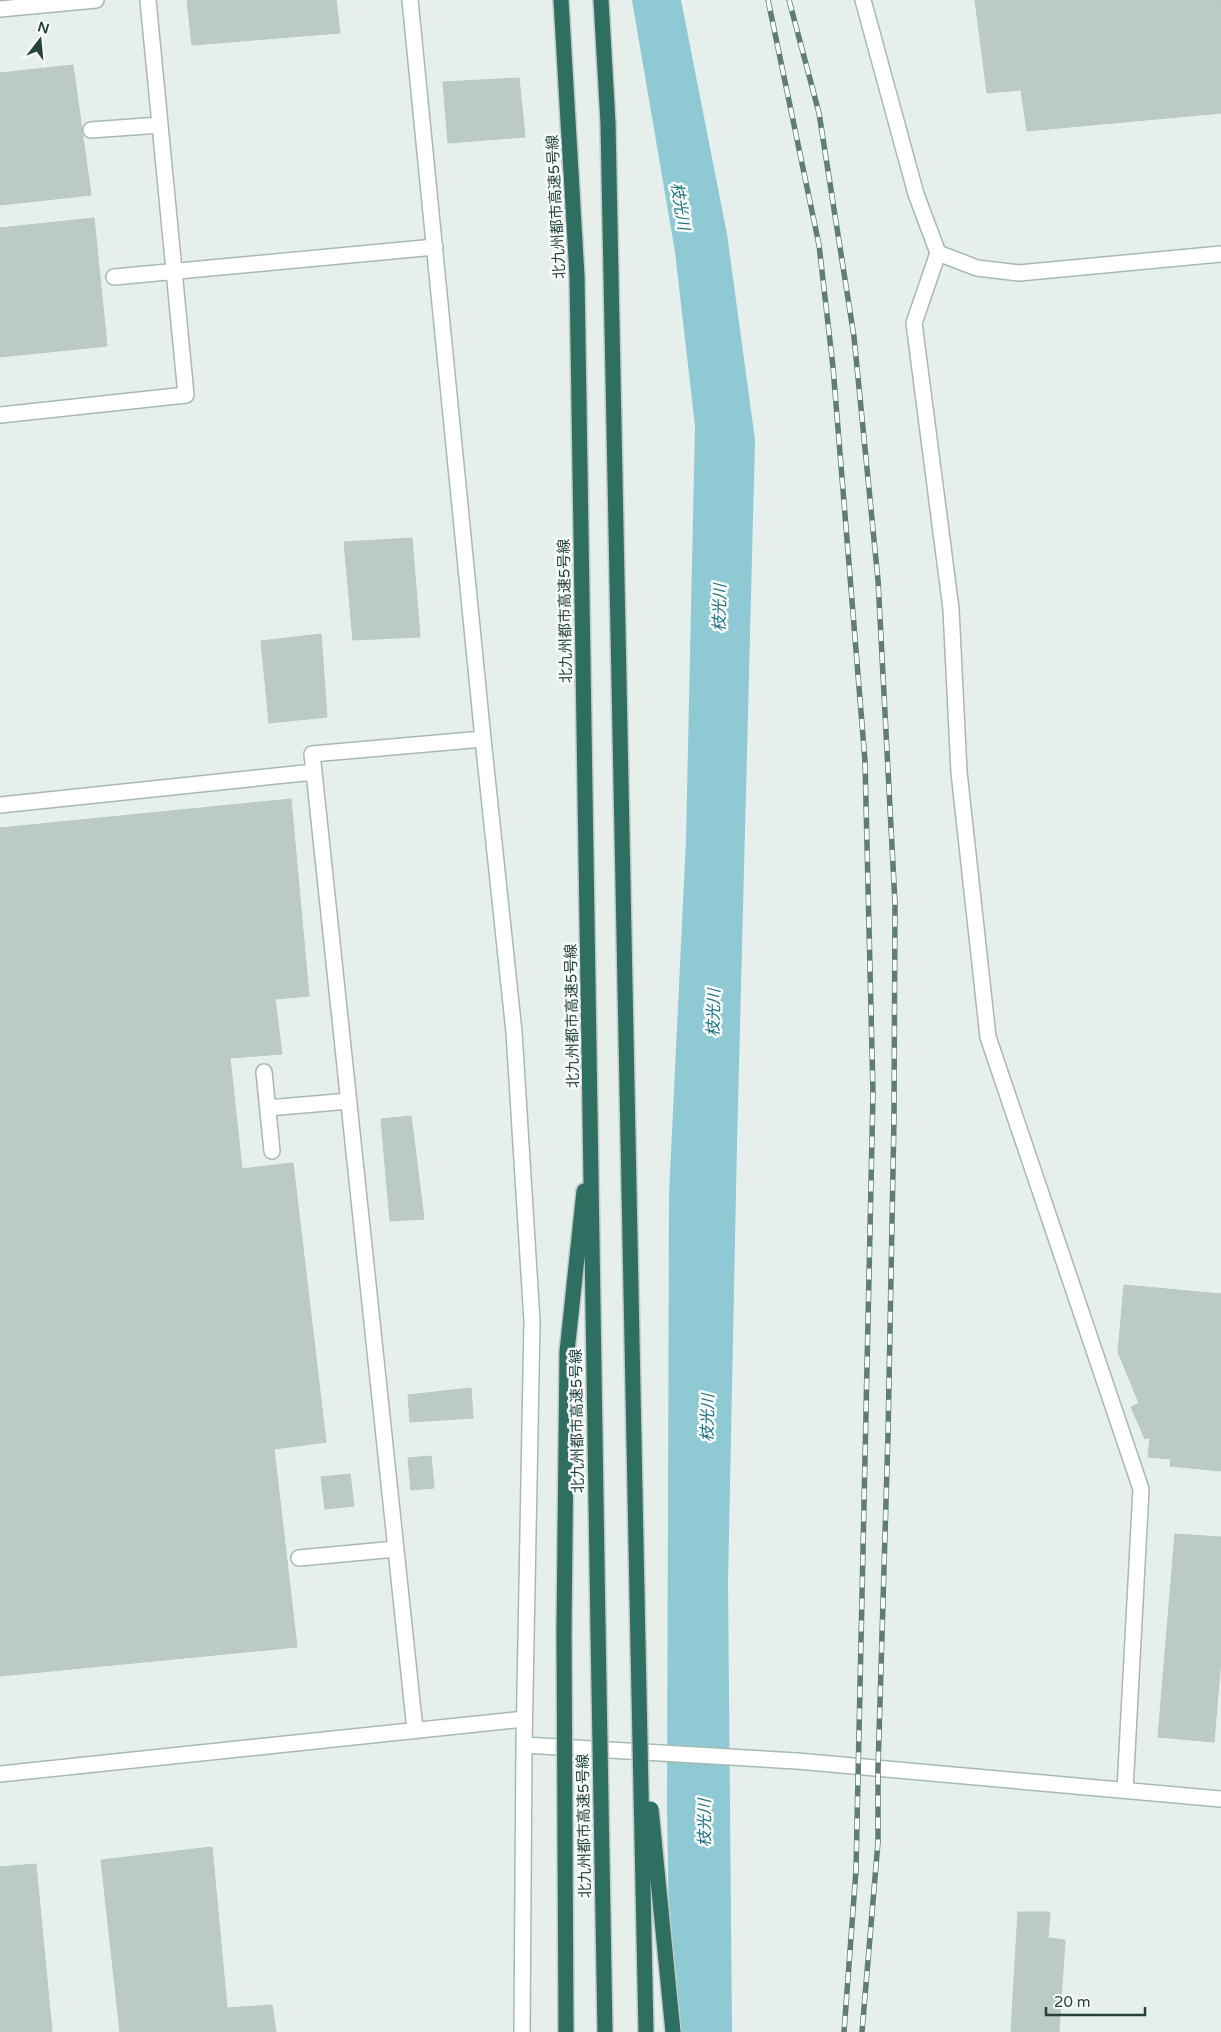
<svg xmlns="http://www.w3.org/2000/svg" width="1221" height="2032" viewBox="0 0 1221 2032" font-family="'Varela Round','Noto Sans JP',sans-serif">
	<rect width="100%" height="100%" fill="#e6efeb"/>
	<path fill="#8ec9d4" d="M632 0H681L727 234 755 440 737 1143 728 1582 732 2032H671L667 1809 669 1195 686 840 695 426 675 252Z"/>
	<path fill="#bbcac4" stroke="#b8c9c2" d="M187 0H336L340 33 192 45Z
		M975 0H1221V113L1027 131 1021 90 987 93Z
		M73 65 91 195 0 205V73Z
		M519 78 525 137 448 143 443 82Z
		M94 218 107 346 0 357V228Z
		M412 538 420 637 353 640 344 542Z
		M321 634 327 717 269 723 261 641Z
		M291 799 309 996 275 999 282 1054 230 1058 242 1169 293 1163 326 1442 274 1449 297 1647 0 1676V828Z
		M411 1116 424 1219 390 1221 381 1119Z
		M1124 1285 1221 1294V1471L1170 1466 1171 1459 1148 1457 1150 1437 1145 1439 1131 1407 1139 1403 1118 1352Z
		M471 1388 473 1418 410 1422 408 1395Z
		M431 1456 434 1488 411 1490 408 1458Z
		M350 1474 354 1506 325 1509 321 1477Z
		M1175 1534 1221 1537V1659L1214 1742 1158 1737Z
		M212 1847 227 2008 272 2005 276 2032H120L101 1860Z
		M36 1864 52 2032H0V1867Z
		M1018 1912H1050L1048 1938 1065 1940 1059 2032H1011Z"/>
	<g fill="none" stroke-linecap="round" stroke-linejoin="round">
		<g stroke="#a8b8b2" stroke-width="18">
			<path id="lane" d="M0 9 96 0
				M91 130 160 125
				M114 277 435 247
				M0 415 186 395 148 0
				M314 772 415 1730
				M0 805 314 772 312 754 483 739
				M264 1072 272 1151
				M268 1108 349 1101
				M299 1558 396 1549
				M0 1774 524 1719"/>
		</g>
		<g stroke="#a8b8b2" stroke-width="18">
			<path id="street" d="M938 253 914 323 951 609 959 772 988 1037 1141 1489 1125 1790"/>
		</g>
		<g stroke="#a4bbb3" stroke-width="18">
			<path id="secondary" d="M410 0 483 739 514 1032 532 1321 524 1745 522 2032
				M863 0 916 194 938 253 977 268 1019 273 1221 254
				M524 1745 797 1761 1221 1799"/>
		</g>
		<g stroke="#c2cac8" stroke-width="18">
			<path id="highway" d="M561 0 577 276 598 1629
				M601 0 608 123 638 1645
				M564 1630 567 1352 584 1191"/>
		</g>
		<use href="#lane" stroke="#fff" stroke-width="15"/>
		<use href="#street" stroke="#fff" stroke-width="15"/>
		<use href="#secondary" stroke="#fff" stroke-width="15"/>
		<use href="#highway" stroke="#2f6f62" stroke-width="15"/>
		<g stroke="#5f7d75" stroke-width="5.5">
			<path id="rail" d="M768 0 819 245 833 367 865 761 873 1093 856 1870 844 2032
				M789 0 819 113 854 337 878 580 895 903 894 1118 888 1435 878 1769V1842L862 2032"/>
		</g>
		<use href="#rail" stroke="#f7fbf9" stroke-width="4" stroke-dasharray="11" stroke-linecap="butt"/>
		<g stroke="#c2cac8" stroke-width="18" stroke-linecap="butt">
			<path id="highway-bridge" d="M598 1629 605 2032
				M564 1630 566 2032
				M638 1645 646 2032
				M651 1809 673 2032"/>
		</g>
		<use href="#highway-bridge" stroke="#2f6f62" stroke-width="15"/>
	</g>
	<g text-anchor="middle" stroke-width="5" stroke-linejoin="round" paint-order="stroke">
		<g font-size="15" fill="#24423a" stroke="#f7fbf9">
			<text transform="translate(556 207) rotate(-93)" y="5">北九州都市高速5号線</text>
			<text transform="translate(565 611) rotate(-91)" y="5">北九州都市高速5号線</text>
			<text transform="translate(572 1016) rotate(-91)" y="5">北九州都市高速5号線</text>
			<text transform="translate(577 1421) rotate(-91)" y="5">北九州都市高速5号線</text>
			<text transform="translate(584 1826) rotate(-91)" y="5">北九州都市高速5号線</text>
		</g>
		<g font-size="16" font-style="italic" fill="#1c6f80" stroke="#f7fbf9">
			<text transform="translate(681 206) rotate(81)" y="6">枝光川</text>
			<text transform="translate(719 608) rotate(-89)" y="6">枝光川</text>
			<text transform="translate(713 1013) rotate(-89)" y="6">枝光川</text>
			<text transform="translate(707 1418) rotate(-89)" y="6">枝光川</text>
			<text transform="translate(704 1823) rotate(-90)" y="6">枝光川</text>
		</g>
	</g>
	<g transform="translate(40 40) rotate(16)" stroke="#f7fbf9" stroke-width="4" paint-order="stroke">
	<path d="M0-4L9 19L0 12L-9 19Z" fill="#24423a"/>
	<text y="-8" font-size="14" font-weight="bold" text-anchor="middle" fill="#24423a">N</text>
	</g>
	<path d="M1046 2007v8h99v-8" fill="none" stroke="#24423a" stroke-width="2.5"/>
	<text x="1054" y="2007" font-size="15" fill="#24423a" stroke="#f7fbf9" stroke-width="4" paint-order="stroke">20 m</text>
</svg>
